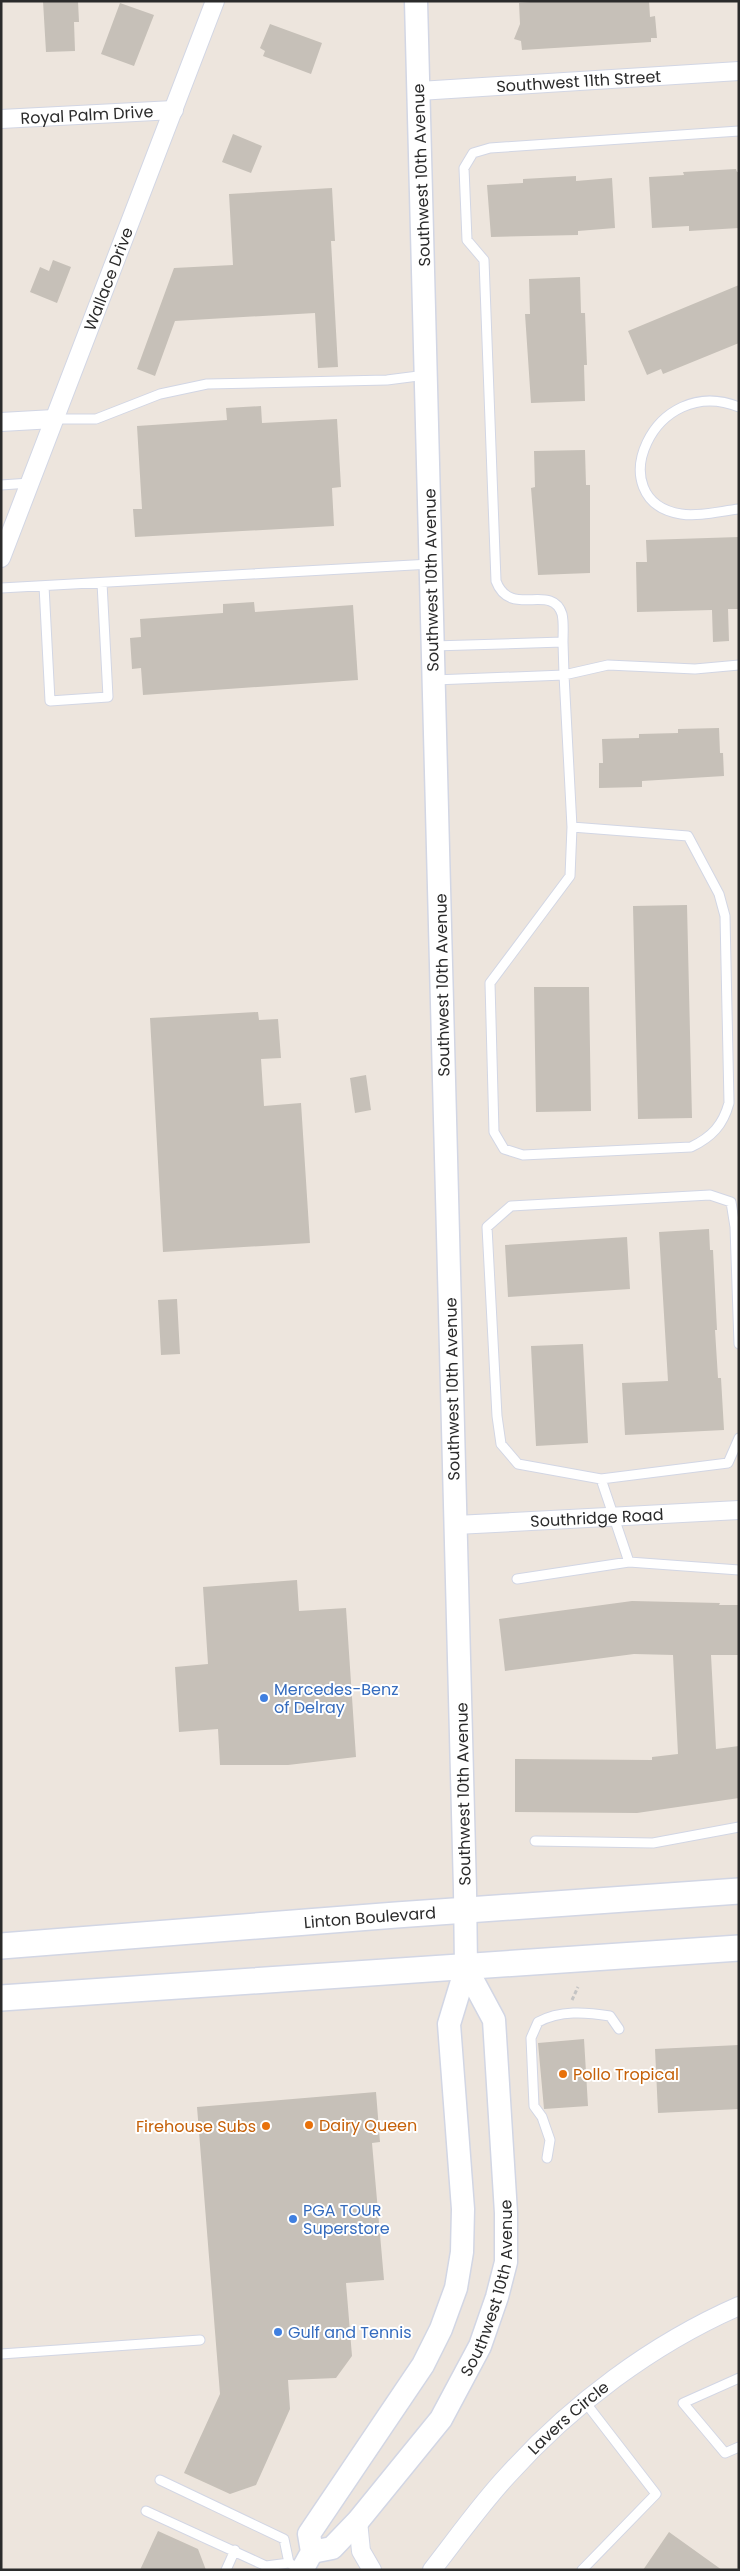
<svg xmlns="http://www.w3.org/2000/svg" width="740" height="2571" viewBox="0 0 740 2571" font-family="Poppins,sans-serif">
	<rect width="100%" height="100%" fill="#ede5dd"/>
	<path fill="#c6c0b8" d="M43 1H78L79 22H74L75 51 46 52Z
		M543 1H649L650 17 655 16 657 38H651V42L522 50 521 41 514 39 520 24 519 3Z
		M120 3 154 15 134 66 101 54Z
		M270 24 322 43 311 74 263 56 265 51 260 48Z
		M233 134 262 146 251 173 222 162Z
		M736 169 737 172H739V228L689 231V226L652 228 649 177 684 175 683 172Z
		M576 176V181L612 178 615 228 578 231V235L491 237 487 185 523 183V179Z
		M332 188 335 241H331L338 367 318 368 315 313 175 321 155 376 137 369 174 268 233 265 229 194Z
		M53 260 71 267 57 303 30 292 40 267 49 271Z
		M580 277 581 313H585L587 365H584L585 401 531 403 525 314H530L529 279Z
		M739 285V343L663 374 661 369 647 375 628 331Z
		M261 406 262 423 337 419 341 487 332 488 334 526 135 537 133 509H142L137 426 227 420 226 408Z
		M585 450 586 485H590V573L538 575 531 488 535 487 534 451Z
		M739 537V609H728L729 641 713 642 712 610 637 612 636 562H647L646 540Z
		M254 602 255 612 353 605 358 680 143 695 141 668 132 669 130 638 141 637 140 619 223 613V604Z
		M719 728 720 753H723L724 776 642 781V787L599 788V763H603L602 739 639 738V734L678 733V729Z
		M687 905 692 1118 638 1119 633 906Z
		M534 987H589L591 1111 536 1112Z
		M258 1012 259 1020 278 1019 281 1058 261 1059 264 1106 301 1103 310 1243 163 1252 150 1018Z
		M366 1075 371 1110 355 1113 350 1078Z
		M709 1229 710 1250H713L717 1330H715L718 1378H721L724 1430 625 1435 622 1383 668 1381 659 1232Z
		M627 1237 630 1289 508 1297 505 1245Z
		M177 1299 180 1354 161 1355 158 1300Z
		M583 1344 588 1443 536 1446 531 1346Z
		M297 1580 299 1611 346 1608 356 1757 288 1765H220L218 1729 179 1732 175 1667 208 1664 203 1587Z
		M632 1601 720 1603 719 1605H739V1655H711L716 1749 739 1746V1798L637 1813 515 1812V1759L652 1760V1757L678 1754 673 1655 634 1654 505 1671 499 1619Z
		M584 2039 588 2106 544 2109 538 2043Z
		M739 2045V2109L658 2113 655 2049Z
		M376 2092 380 2142 372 2143 384 2280 346 2283 352 2356 336 2378 288 2380 290 2409 256 2485 230 2494 184 2473 220 2394 197 2107Z
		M158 2531 198 2549 206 2570H140Z
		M669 2532 722 2570H643Z"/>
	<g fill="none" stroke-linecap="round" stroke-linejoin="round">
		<g stroke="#d2d6e4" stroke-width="11">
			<path id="service" d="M739 407C653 372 599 501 681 514 699 517 721 511 739 509
				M54 419H96L160 394 207 384 387 380 426 375
				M1 485 30 483
				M44 586 50 701 108 697 102 583
				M1 588 431 564
				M563 642C563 633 564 622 562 614 552 582 510 619 496 581L484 260 467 240 464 168 473 153 490 148 739 131
				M433 646 563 642 564 675 434 680
				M572 827 688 836 719 894 725 916 729 1103C723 1125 712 1137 691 1147L523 1155 504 1149 494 1132 490 983 570 876 572 827 564 675 608 665 695 669 739 665
				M739 1344 735 1227 731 1202 710 1195 511 1206 487 1227 497 1416 501 1444 518 1464 601 1479 728 1463 739 1438
				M601 1479 629 1562
				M517 1579 629 1562 739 1570
				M535 1841 653 1843 739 1827
				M547 2158 550 2140 542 2117 534 2106 531 2038 538 2022C560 2010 586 2012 610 2016L619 2029
				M1 2354 200 2340
				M739 2378 683 2403 725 2453 739 2447
				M160 2480 284 2539 289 2563
				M146 2511 266 2566 289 2563 302 2570
				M226 2570 235 2550
				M582 2570 656 2494 585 2402"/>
		</g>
		<g stroke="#d2d6e4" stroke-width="20">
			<g id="minor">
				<path id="s1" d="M419 91 739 71"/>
				<path id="s2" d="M1 119 174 110"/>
				<path d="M1 422 54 419"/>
				<path id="s3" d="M1 558 215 1"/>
				<path id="s4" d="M456 1525 739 1510"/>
				<path d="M358 2521 361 2551 372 2570"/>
				<path id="s5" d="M432 2570C457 2538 480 2505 508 2475 571 2405 652 2344 739 2306"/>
			</g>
		</g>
		<g stroke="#d2d6e4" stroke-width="25">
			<g id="tertiary">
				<path id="s6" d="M312 2552 332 2548 358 2521 441 2419 480 2346 497 2297 506 2262V2213L494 2020 466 1968"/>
				<path d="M302 2570 312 2552 309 2534 423 2365 441 2329 456 2288 462 2252 463 2209 449 2024 466 1968 465 1890 416 1"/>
			</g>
		</g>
		<g stroke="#d2d6e4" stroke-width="28">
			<g id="secondary">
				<path id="s7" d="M1 1946 396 1915 739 1891"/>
				<path d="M1 1998 739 1948"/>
			</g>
		</g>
		<path stroke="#c4c4c4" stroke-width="3" stroke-dasharray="4 2.5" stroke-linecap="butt" d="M572 2000 578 1987"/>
		<use href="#service" stroke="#fff" stroke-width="9"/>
		<use href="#minor" stroke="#fff" stroke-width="18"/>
		<use href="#tertiary" stroke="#fff" stroke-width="22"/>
		<use href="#secondary" stroke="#fff" stroke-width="25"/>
	</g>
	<g fill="#3f7fe0" stroke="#fff" stroke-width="2">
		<circle cx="264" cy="1698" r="5"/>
		<circle cx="293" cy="2219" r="5"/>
		<circle cx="278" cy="2332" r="5"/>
	</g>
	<g fill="#e8710a" stroke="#fff" stroke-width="2">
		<circle cx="563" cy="2074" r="5"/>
		<circle cx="309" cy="2125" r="5"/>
		<circle cx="266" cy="2126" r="5"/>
	</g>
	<g text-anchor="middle" stroke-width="4" stroke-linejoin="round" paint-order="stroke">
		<g font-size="16" fill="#2b2b2b" stroke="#fff">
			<text dy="6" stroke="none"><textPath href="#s1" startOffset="160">Southwest 11th Street</textPath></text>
			<text dy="6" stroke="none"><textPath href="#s2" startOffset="86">Royal Palm Drive</textPath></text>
			<text transform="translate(421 175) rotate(-92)" y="6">Southwest 10th Avenue</text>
			<text dy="6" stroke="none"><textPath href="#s3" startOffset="299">Wallace Drive</textPath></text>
			<text transform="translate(431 580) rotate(-91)" y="6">Southwest 10th Avenue</text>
			<text transform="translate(442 985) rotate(-91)" y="6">Southwest 10th Avenue</text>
			<text transform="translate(452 1389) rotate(-91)" y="6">Southwest 10th Avenue</text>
			<text dy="6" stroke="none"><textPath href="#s4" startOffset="141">Southridge Road</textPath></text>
			<text transform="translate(463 1794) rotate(-91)" y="6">Southwest 10th Avenue</text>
			<text dy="6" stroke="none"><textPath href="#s7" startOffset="370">Linton Boulevard</textPath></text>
			<text dy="6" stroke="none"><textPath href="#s6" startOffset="331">Southwest 10th Avenue</textPath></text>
			<text dy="6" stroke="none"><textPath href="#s5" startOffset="205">Lavers Circle</textPath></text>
		</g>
		<g font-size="16" fill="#366cbe" stroke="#fff" text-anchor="start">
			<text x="274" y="1695">Mercedes-Benz<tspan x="274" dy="18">of Delray</tspan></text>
			<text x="303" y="2216">PGA TOUR<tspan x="303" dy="18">Superstore</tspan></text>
			<text x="288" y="2338">Gulf and Tennis</text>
		</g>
		<g font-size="16" fill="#c56008" stroke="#fff" text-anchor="start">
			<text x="573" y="2080">Pollo Tropical</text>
			<text x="319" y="2131">Dairy Queen</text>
			<text x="256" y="2132" text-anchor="end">Firehouse Subs</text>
		</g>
	</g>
	<rect width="740" height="2571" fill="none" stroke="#2b2b2b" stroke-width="5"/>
</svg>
